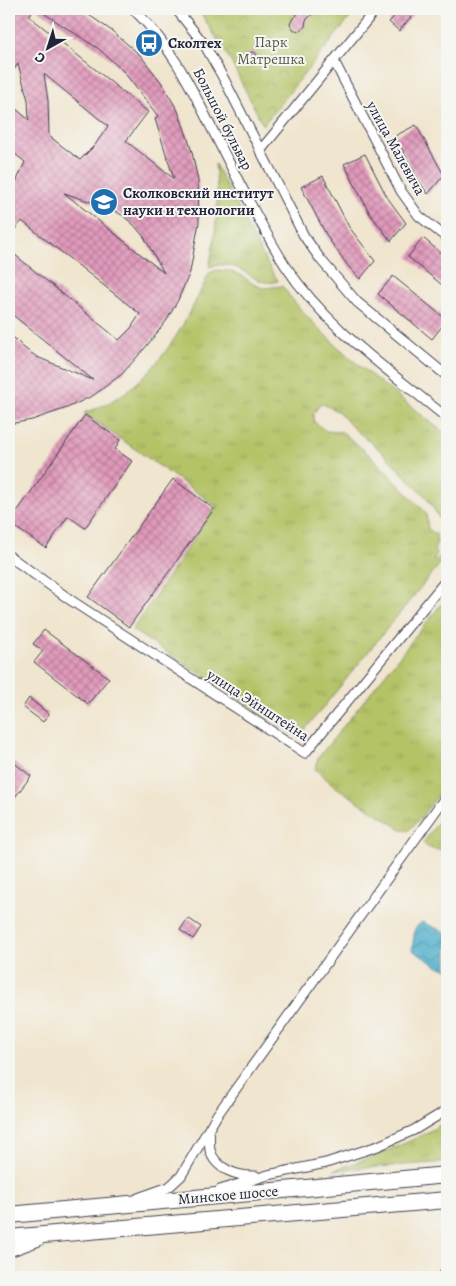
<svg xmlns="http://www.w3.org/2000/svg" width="456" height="1286" viewBox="0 0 456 1286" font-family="Alegreya,serif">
	<defs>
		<pattern id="grass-tufts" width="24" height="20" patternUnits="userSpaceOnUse" patternTransform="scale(1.25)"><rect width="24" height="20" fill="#b4c366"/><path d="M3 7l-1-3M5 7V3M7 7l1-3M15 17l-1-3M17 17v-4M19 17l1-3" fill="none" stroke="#9aa759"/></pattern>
		<pattern id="park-crowns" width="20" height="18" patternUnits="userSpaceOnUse" patternTransform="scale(1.25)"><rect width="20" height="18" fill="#b4c366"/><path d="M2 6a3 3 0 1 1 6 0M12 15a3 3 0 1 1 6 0" fill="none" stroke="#9aa759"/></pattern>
		<pattern id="water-waves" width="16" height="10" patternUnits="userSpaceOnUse" patternTransform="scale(1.25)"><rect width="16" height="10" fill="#4dafcc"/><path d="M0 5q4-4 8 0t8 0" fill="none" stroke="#408ea7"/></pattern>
		<pattern id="building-cross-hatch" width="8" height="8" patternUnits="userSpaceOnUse" patternTransform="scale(1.25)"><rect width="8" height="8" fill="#e19abb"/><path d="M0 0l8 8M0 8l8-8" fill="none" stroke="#b67d99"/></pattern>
	</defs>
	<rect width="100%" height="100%" fill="#f6f6f2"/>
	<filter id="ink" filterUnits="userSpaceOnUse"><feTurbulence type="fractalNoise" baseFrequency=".02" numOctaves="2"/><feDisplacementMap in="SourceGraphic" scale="10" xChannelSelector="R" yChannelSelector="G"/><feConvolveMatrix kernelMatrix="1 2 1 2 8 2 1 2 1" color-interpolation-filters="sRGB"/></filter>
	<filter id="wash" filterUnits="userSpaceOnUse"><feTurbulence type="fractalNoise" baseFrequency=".0096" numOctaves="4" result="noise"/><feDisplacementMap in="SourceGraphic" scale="20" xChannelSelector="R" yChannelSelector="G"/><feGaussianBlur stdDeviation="1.12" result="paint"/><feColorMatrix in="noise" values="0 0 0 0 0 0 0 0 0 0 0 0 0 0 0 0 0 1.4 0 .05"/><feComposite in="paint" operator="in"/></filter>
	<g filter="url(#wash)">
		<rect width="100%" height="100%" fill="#f0e5ce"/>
		<path fill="url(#grass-tufts)" stroke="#6b7250" d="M215 164 265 260 278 281C253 290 243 256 209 267 217 232 219 199 215 164Z
			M218 270 229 271 241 275 255 285 263 288 282 286C326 346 390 389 447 435V531L427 498 380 450 351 426 339 412 321 403 313 414 314 422 326 431 342 432 371 456 426 513 428 529 436 534 437 542 434 550 437 553 433 561H435L440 556 443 557 447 551V555L299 737 132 630 216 506 84 413C149 393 183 331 209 273Z
			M447 597V783L420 819 408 831 399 828 336 787 315 769 318 758Z
			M447 810V849C437 850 431 851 423 843Z
			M447 1121V1162L334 1170C373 1157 412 1143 447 1121Z"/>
		<path fill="url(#park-crowns)" stroke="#6b7250" d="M198 9H357L263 125 229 58Z"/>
		<path fill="url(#water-waves)" stroke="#386884" d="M422 922 447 933V969L437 966 412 950 415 928Z"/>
		<g id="blocks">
			<path fill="url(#building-cross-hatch)" fill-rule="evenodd" d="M9 9H34L29 16 148 112 126 141 174 179 155 119 158 116 123 71 99 49 37 9H78L83 11 112 31 140 55 161 82 178 111 187 136 192 152 198 181 199 222 190 272 178 300 167 320 145 348 122 374 94 395 67 408 32 420 9 424V333L24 348 37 357 93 380 9 312V250L119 340 131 328 140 314 22 221 9 236V198L25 162 9 149V103L29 120 28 100 18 64 9 76ZM44 74 108 126 95 145 80 160 49 136 48 101ZM64 193 109 208 122 215 134 225 144 237 164 273Z
				M296 9H318L306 20 305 26 301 31 294 30 290 24 293 18 297 15Z
				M401 9H418L399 31 389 22Z
				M246 58a6 6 0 1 1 12 0a6 6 0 1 1-12 0Z
				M416 125 444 175 428 194 419 181 395 136Z
				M365 154 387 197 406 223 391 241 370 214 344 164Z
				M323 176 349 227 375 261 360 279 348 266 328 238 301 187Z
				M423 238 447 258V289L408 257Z
				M393 276 447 320 432 339 378 294Z
				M85 415 120 440 115 449 132 461 85 528 68 516 46 548 9 523Z
				M173 479 214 509 129 627 88 597Z
				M44 630 109 678 88 704 34 662 43 651 33 644Z
				M29 698 49 714 43 722 23 707Z
				M9 759 31 776 9 805Z
				M188 918 201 927 193 939 180 930Z"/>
		</g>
	</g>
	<g filter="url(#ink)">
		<use href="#blocks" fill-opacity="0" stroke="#413f51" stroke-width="1"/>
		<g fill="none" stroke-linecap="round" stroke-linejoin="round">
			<g stroke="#413f51" stroke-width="11">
				<path id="street" d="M133 9C168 42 189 82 210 125 234 172 257 220 285 265 326 328 390 371 447 418
					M176 9 204 44 225 81 304 236 321 260 357 302 447 376
					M334 61 401 191 419 216 447 238
					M260 151 376 9
					M9 556 72 601 305 753 447 579
					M209 1130C210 1136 209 1144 210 1150 215 1169 238 1177 256 1176
					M220 1190 268 1175 326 1163 378 1146 414 1130 447 1110
					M138 1198 169 1187 181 1176 217 1115 447 795
					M9 1252 39 1241
					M443 1277 447 1269"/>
			</g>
			<g stroke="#413f51" stroke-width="18">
				<path id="highway" d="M9 1215 447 1175
					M9 1238 447 1200"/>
			</g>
			<use href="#street" stroke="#fff" stroke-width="9"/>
			<use href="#highway" stroke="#fff" stroke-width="16"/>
		</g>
	</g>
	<defs>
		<g id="bus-disc" transform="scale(1.4375)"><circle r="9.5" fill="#1f6fb2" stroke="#f6f6f2"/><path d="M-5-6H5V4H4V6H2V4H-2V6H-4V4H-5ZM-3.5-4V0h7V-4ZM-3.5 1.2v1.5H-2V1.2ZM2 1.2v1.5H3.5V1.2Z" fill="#fff"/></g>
		<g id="university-disc" transform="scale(1.4375)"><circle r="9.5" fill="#1f6fb2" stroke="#f6f6f2"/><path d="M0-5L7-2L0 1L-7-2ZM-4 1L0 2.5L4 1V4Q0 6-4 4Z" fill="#fff"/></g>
	</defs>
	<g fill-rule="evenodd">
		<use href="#bus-disc" x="149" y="43"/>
		<use href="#university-disc" x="104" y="202"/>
	</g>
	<g text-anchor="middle" stroke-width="4" stroke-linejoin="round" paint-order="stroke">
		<g font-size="15" fill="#555a4a" stroke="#f6f6f2">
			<text x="271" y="47">Парк<tspan x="271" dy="17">Матрешка</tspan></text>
		</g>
		<g font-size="15" font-weight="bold" fill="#22223b" stroke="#f6f6f2" text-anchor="start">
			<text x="168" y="48">Сколтех</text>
			<text x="123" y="198">Сколковский институт<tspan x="123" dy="17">науки и технологии</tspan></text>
		</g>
		<g font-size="15" fill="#22223b" stroke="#f6f6f2">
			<text transform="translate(223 119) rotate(63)" y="5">Большой бульвар</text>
			<text transform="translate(396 148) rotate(61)" y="5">улица Малевича</text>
			<text transform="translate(258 705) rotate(33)" y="5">улица Эйнштейна</text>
			<text transform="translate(228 1195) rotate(-5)" y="5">Минское шоссе</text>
		</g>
	</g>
	<rect width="456" height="1286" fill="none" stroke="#f6f6f2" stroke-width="30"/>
	<g transform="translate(48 48) rotate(219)" stroke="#f6f6f2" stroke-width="4" paint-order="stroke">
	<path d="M0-4L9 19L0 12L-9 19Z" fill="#22223b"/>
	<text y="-8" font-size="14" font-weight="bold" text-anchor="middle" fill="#22223b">С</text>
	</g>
</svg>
